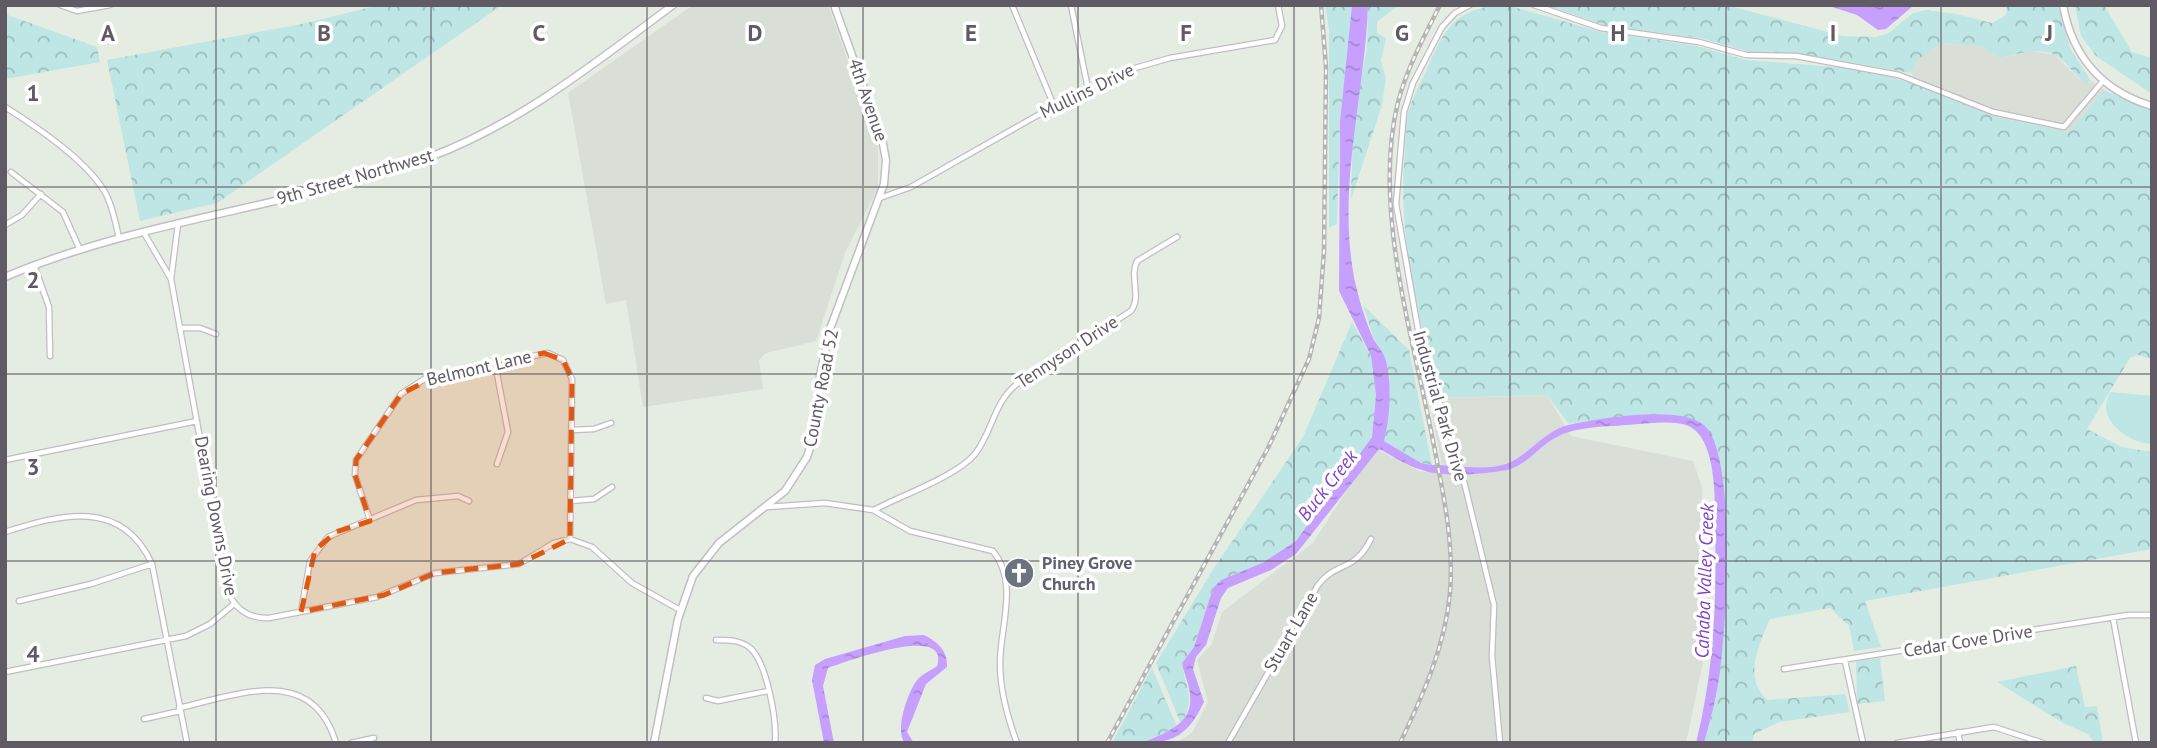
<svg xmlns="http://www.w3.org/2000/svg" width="2157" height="748" viewBox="0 0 2157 748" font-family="'PT Sans',sans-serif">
	<defs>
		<pattern id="forest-crowns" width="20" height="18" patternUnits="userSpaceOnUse" patternTransform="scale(1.75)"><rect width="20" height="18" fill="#bee6e4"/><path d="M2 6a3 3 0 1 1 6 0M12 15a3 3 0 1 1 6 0" fill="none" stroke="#9ebdbc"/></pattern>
		<pattern id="water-ripples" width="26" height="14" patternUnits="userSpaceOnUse" patternTransform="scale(1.75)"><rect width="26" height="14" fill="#c7a0ff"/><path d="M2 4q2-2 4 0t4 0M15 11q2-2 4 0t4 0" fill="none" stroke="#a585d2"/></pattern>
	</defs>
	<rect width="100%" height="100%" fill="#e5ede2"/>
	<path fill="#d9ded6" d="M693 5H828L878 145V188L845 253 816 341 766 353 759 360 763 389 643 407 626 300 606 304 568 93Z
		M1941 43 1980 46 2001 58 2032 51 2055 55 2079 79 2089 83 2091 81 2106 91 2101 93 2070 132 1995 117 1918 85 1911 73 1919 59Z
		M1547 395 1571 436 1693 461 1702 487 1703 662 1686 743H1175L1192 733 1208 702 1197 660 1212 644 1222 612 1313 543 1374 448 1421 472 1443 471 1429 399Z"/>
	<path fill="url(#forest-crowns)" d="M379 5H502L217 203 140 221 107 60 302 24Z
		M1325 5H1352L1340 121 1337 224 1329 228V29Z
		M1368 5H1399L1377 22V33L1386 38 1381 61 1386 78 1382 105 1351 200 1353 126 1367 47Z
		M1546 5H1726L1843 36 1876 37 1889 33 1913 13 1926 10 1956 14 1992 23 2006 15 2007 5H2058L2070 48 2091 81 2086 83C2074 76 2068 63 2057 56 2041 46 2017 54 2001 58L1980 46 1941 43 1919 59 1911 73 1803 54 1747 51 1700 38 1604 25Z
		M2075 5H2104L2132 52 2152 58V94L2096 56 2081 36Z
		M1491 6H1510L1602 32 1697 46 1746 60 1863 69 1918 85 1995 117 2070 132 2101 93 2106 91 2152 111V359L2138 355 2130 358 2087 429 2122 447 2152 452V549L1865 601 1881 647 1854 651 1849 626 1830 608 1770 619C1759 644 1742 680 1768 700L1845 694 1850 712 1779 722 1754 734 1752 743H1704L1717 695 1726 518 1704 425C1652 414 1621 415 1569 424L1547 395 1442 398C1417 319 1397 235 1405 151 1406 139 1405 125 1408 113 1412 98 1421 83 1427 69 1443 33 1451 13 1491 6Z
		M5 14 97 47 100 62 5 79Z
		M1363 305 1409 350 1432 465 1421 463 1384 441 1387 427 1386 361 1373 336Z
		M1352 322 1371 356 1376 395 1372 437 1296 541 1264 562 1221 580 1213 588 1194 647 1182 663C1186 690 1196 698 1181 724L1156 663 1214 568 1303 437Z
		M1880 658 1885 701 1857 704 1856 661Z
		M2076 666 2085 707 2097 706 2103 743H2094L2088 734 2063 723 1997 682Z
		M1152 668 1177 727 1142 743H1112Z"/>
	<path fill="#bee6e4" d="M2111 392 2152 396 2150 444C2128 443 2093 417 2111 392Z"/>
	<path fill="url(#water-ripples)" d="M1352 5H1368C1365 95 1337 186 1354 277 1358 296 1365 320 1373 338 1377 345 1384 353 1386 361 1392 385 1390 418 1384 441L1421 463 1431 465C1453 465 1486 471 1506 464 1532 454 1544 429 1573 424 1602 418 1680 405 1704 425 1739 455 1726 651 1716 696 1713 712 1708 727 1704 743H1696C1714 671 1717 600 1715 527 1715 500 1717 435 1686 425 1669 420 1645 424 1627 425 1604 427 1576 426 1555 438 1538 447 1526 466 1507 470 1483 474 1445 478 1422 470 1407 466 1393 456 1379 449L1296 554 1271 570 1228 588 1221 598 1206 645 1196 657 1193 669 1204 702C1189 733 1176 743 1142 743 1164 733 1193 725 1190 696 1190 686 1184 674 1182 663L1194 647 1213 588 1221 580 1264 562 1296 541 1372 437 1376 395 1371 356 1339 291 1340 121Z
		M1826 5H1914L1886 29 1878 30 1857 15Z
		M924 635C938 642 948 651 947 667L926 684 907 732 914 743H905C894 732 908 690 918 679 922 674 932 670 937 666 951 622 843 663 828 668L823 686 834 743H824L812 680 815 665 825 659 905 636Z"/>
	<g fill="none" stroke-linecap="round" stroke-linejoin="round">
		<g stroke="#c1bcc4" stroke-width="7">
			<path id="street" d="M60 5 77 11 110 5
				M1012 5 1054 106
				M1071 5 1088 89
				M1470 5 1455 13 1442 27 1413 83 1404 112 1396 204 1422 352 1458 457 1494 605 1492 656 1500 743
				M1534 5 1601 28 1699 42 1746 55 1796 56 1899 75 1993 112 2064 127 2103 81
				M5 107C37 127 90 162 107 196 113 209 116 224 119 238
				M11 172 63 212 80 250
				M880 198 911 187 1054 106 1128 70 1170 58 1275 40 1282 26 1278 5
				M178 224 171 279 227 588C233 608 248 619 269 618L377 597 435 573 519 564 554 543 570 539 592 547 632 583 680 610
				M5 225 22 215 41 194
				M144 233 171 279
				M34 265 49 307 50 356
				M180 328H200L216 334
				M495 363 508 432 497 464
				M572 430 594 429 611 423
				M5 460 197 421
				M571 501 594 499 612 487
				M767 507 825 503 873 510 910 531 993 551C1019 583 1000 627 1000 663 1000 688 1008 719 1017 743
				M874 510C902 495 957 476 975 454 993 431 993 403 1017 384L1131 311C1142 296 1129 278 1137 261L1177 237
				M370 520 355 475 356 460 401 394 426 378 548 353 563 360 572 379 570 539
				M5 532C61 514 122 498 152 564L187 743
				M19 601 91 584 152 564
				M301 612 310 561 328 537 416 500 458 496 469 501
				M2113 618 2136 743
				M716 640C728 640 739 640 749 647 767 661 777 721 775 743
				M1845 661 1863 743
				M1784 669 2128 615H2152
				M5 672 186 636 210 624 234 604
				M706 698 718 701 768 691
				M179 708C239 694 313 664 336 743
				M144 719 180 711
				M1958 732 1960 743
				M351 743 374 738
				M1228 743 1318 585C1336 561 1354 573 1371 539
				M1897 743 1994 727 2043 743"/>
		</g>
		<g stroke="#c2bdc6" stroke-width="9">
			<path id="secondary" d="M2063 5C2072 56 2102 91 2152 106
				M5 277C141 219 292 208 430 157 521 123 596 62 673 5
				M654 743 678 619 693 576 719 543 785 491 807 457 816 430 820 376 830 329 884 184 886 160 882 139 834 5"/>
		</g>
		<use href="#street" stroke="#fff" stroke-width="4.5"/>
		<use href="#secondary" stroke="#fff" stroke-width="6"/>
		<g stroke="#b6b5b6" stroke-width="4.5">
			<path id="rail" d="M1107 743 1268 448 1309 359 1319 318 1324 251 1326 67 1321 5
				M1400 743C1423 695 1445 647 1450 593 1454 541 1443 492 1433 441 1413 336 1372 207 1398 102 1407 68 1424 37 1440 5"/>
		</g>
		<use href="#rail" stroke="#fff" stroke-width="2" stroke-dasharray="5" stroke-linecap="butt"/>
	</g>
	<path fill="#e15910" fill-opacity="0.2" stroke="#e15910" stroke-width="5" stroke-dasharray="14 9" stroke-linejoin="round" d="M544 353 563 360 572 379 570 539 519 564 435 573 384 595 301 612 315 550 336 532 370 521 355 475 356 460 401 394 438 375Z"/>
	<path fill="none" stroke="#5f5a63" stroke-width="2" stroke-opacity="0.55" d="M216 5V743M431 5V743M647 5V743M863 5V743M1078 5V743M1294 5V743M1510 5V743M1726 5V743M1941 5V743M5 187H2152M5 374H2152M5 561H2152"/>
	<defs>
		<g id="church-disc" transform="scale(1.575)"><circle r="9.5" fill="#6b7280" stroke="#fff"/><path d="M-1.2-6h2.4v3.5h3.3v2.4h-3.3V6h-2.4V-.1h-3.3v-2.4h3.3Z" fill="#fff"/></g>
	</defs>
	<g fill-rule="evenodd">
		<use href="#church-disc" x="1019" y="573"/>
	</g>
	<g text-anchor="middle" stroke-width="7" stroke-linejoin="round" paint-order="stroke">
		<g font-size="18" fill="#5f5a63" stroke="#fff">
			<text transform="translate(1087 91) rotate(-26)" y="6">Mullins Drive</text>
			<text transform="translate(868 100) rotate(71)" y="6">4th Avenue</text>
			<text transform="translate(355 177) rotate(-16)" y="6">9th Street Northwest</text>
			<text transform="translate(1067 352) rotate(-33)" y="6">Tennyson Drive</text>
			<text transform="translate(479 368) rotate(-13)" y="6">Belmont Lane</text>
			<text transform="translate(821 388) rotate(-79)" y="6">County Road 52</text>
			<text transform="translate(1440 406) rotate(74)" y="6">Industrial Park Drive</text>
			<text transform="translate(216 516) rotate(79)" y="6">Dearing Downs Drive</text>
			<text transform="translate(1291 632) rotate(-60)" y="6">Stuart Lane</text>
			<text transform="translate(1968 641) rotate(-9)" y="6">Cedar Cove Drive</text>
		</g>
		<g font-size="18" font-weight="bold" fill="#5b616d" stroke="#fff" text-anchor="start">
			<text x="1042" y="569">Piney Grove<tspan x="1042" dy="21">Church</tspan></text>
		</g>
		<g font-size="19" font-style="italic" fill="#8042c4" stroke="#fff">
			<text transform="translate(1327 485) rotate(-52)" y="7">Buck Creek</text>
			<text transform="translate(1704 581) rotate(-88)" y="7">Cahaba Valley Creek</text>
		</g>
	</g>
	<g font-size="23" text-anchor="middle" font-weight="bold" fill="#5f5a63" stroke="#fff" stroke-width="7" stroke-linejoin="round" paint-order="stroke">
		<text x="108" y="41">A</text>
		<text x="324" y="41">B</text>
		<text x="539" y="41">C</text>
		<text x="755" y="41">D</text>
		<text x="971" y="41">E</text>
		<text x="1186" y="41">F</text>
		<text x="1402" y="41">G</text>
		<text x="1618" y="41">H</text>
		<text x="1833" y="41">I</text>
		<text x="2049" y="41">J</text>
		<text x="33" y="101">1</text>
		<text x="33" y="288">2</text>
		<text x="33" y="475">3</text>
		<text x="33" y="662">4</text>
	</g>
	<rect width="2157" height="748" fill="none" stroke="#5f5a63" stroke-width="14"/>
</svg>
